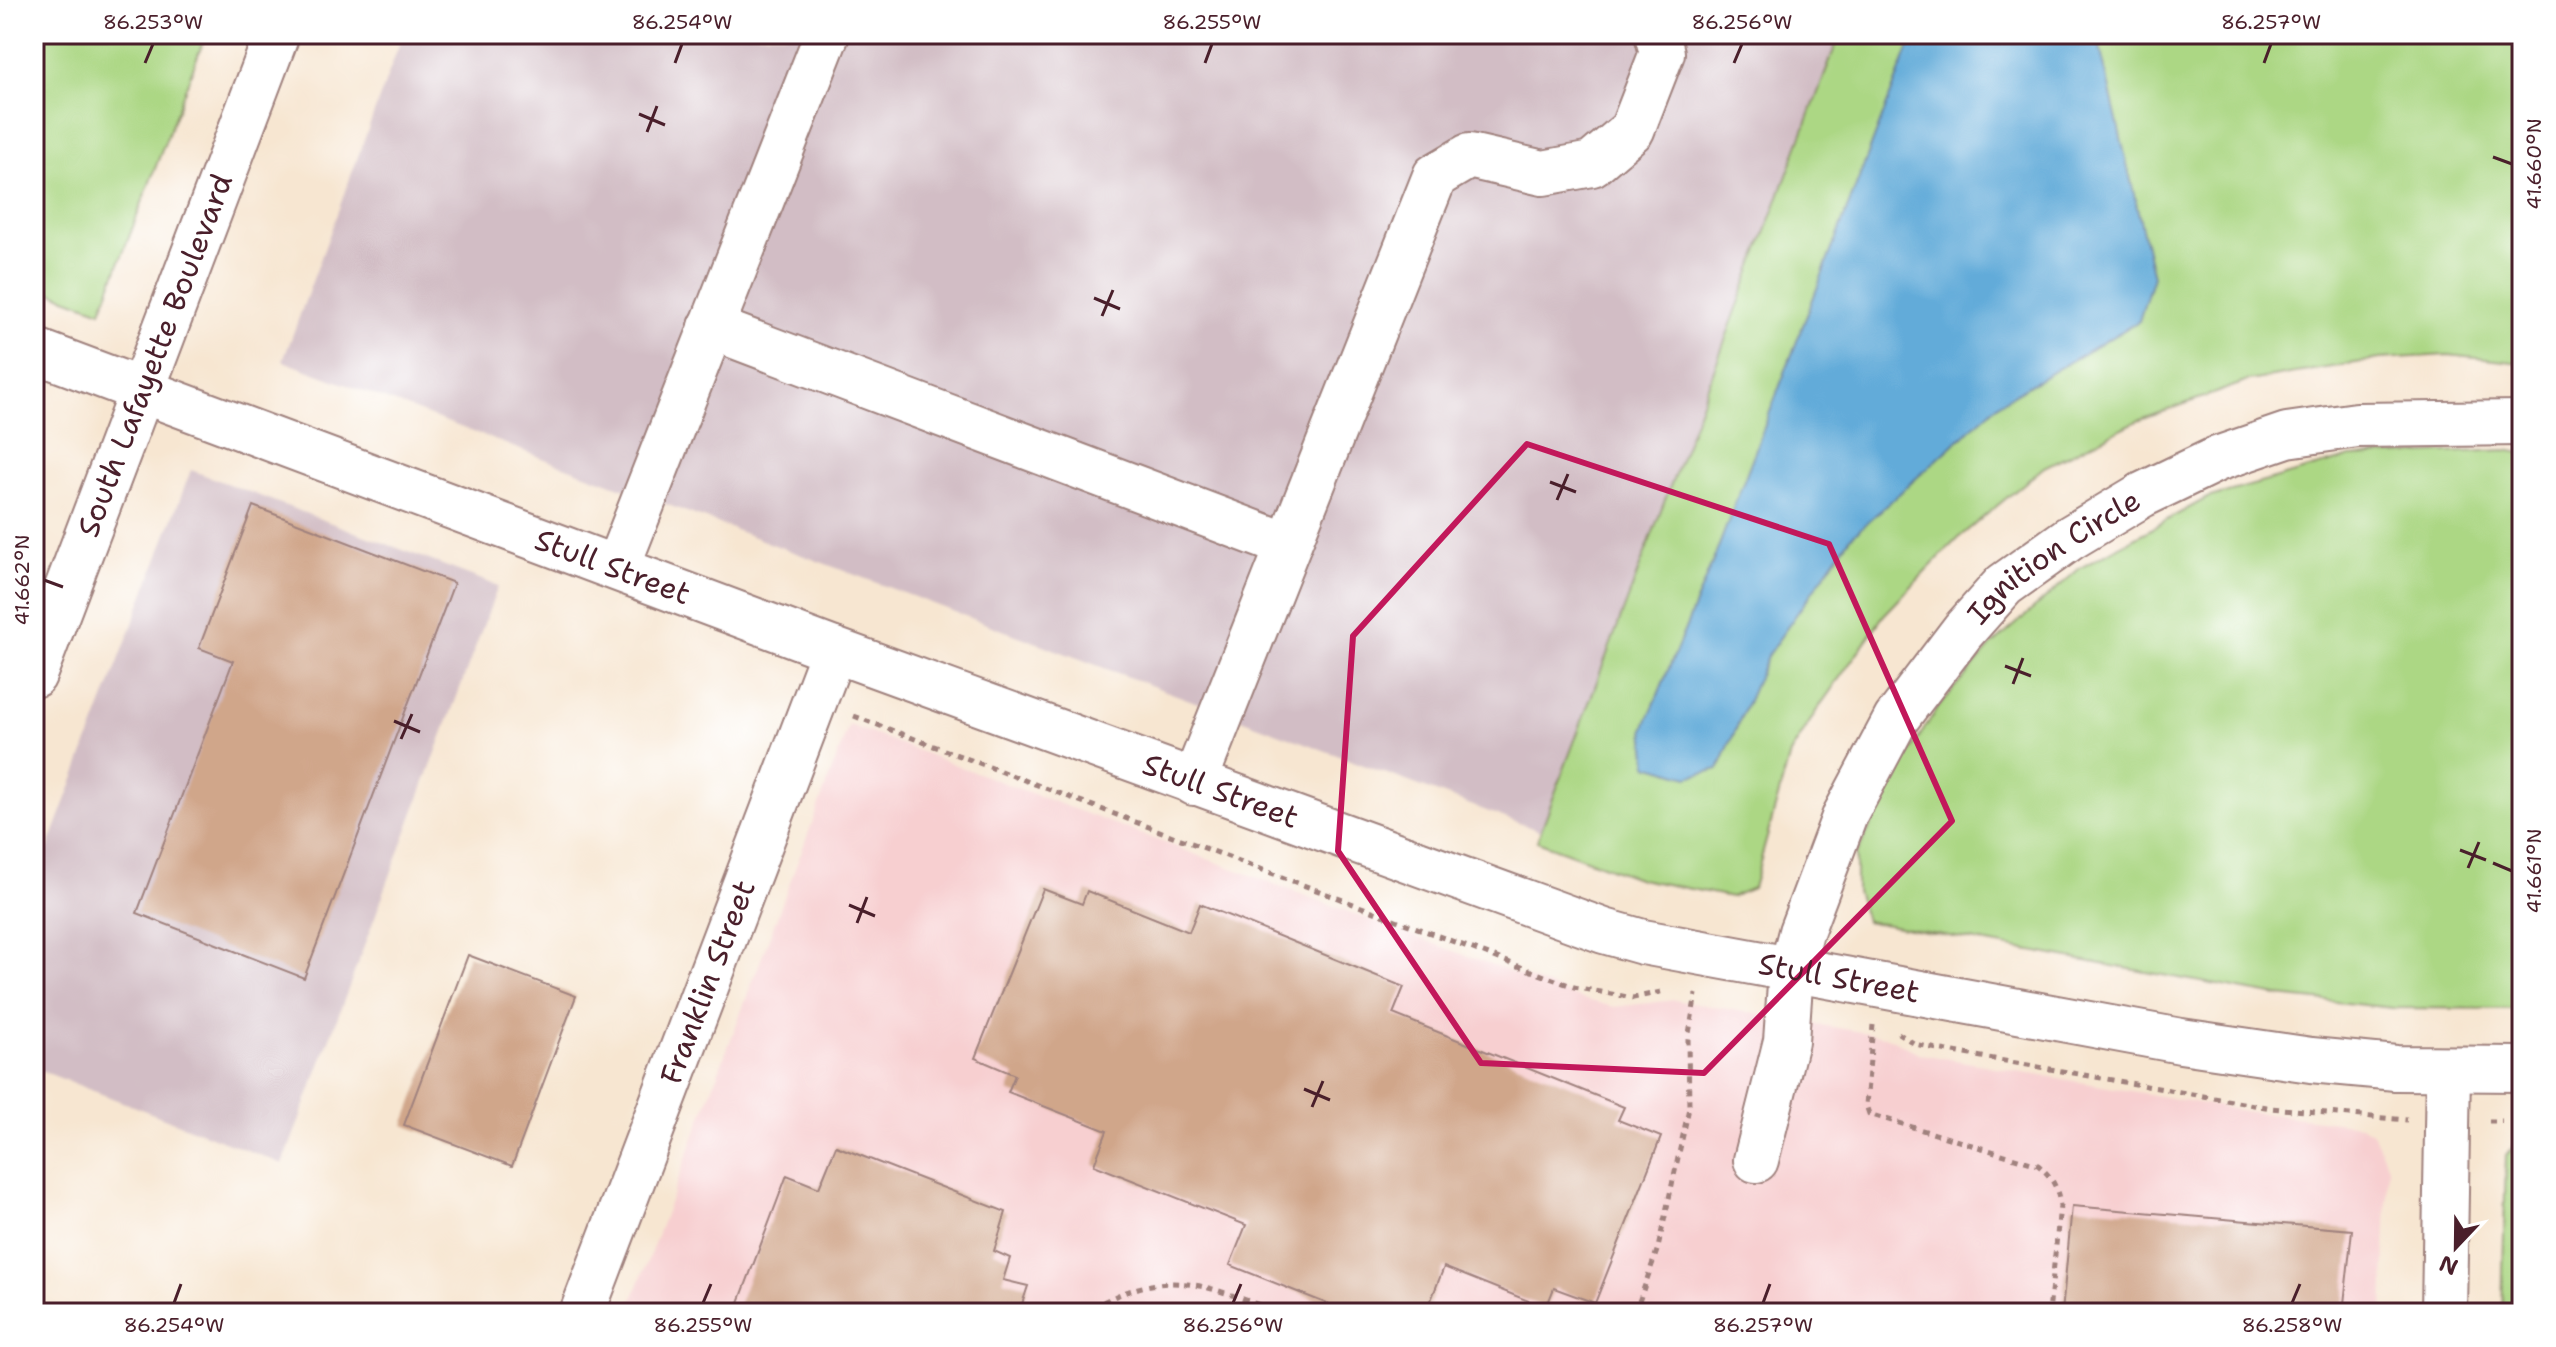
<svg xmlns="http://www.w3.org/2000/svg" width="2556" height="1347" viewBox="0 0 2556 1347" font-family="'Shantell Sans',sans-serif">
	<rect width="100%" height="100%" fill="#fff"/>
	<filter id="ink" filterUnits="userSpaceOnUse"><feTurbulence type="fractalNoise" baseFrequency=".0125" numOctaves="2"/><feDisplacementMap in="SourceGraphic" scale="16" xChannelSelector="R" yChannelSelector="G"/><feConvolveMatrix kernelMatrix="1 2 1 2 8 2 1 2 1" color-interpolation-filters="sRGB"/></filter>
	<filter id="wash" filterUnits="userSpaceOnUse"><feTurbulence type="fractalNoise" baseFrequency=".006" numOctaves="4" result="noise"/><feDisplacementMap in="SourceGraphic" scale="32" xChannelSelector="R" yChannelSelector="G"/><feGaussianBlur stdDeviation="1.8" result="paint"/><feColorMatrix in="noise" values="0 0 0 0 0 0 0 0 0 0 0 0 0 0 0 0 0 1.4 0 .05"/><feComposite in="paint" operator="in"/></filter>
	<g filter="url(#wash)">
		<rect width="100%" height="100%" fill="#f7e6d1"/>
		<path fill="#f7cfd0" d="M849 725 1582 999 1614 1007 1675 1000 1885 1036 1921 1054 2244 1111 2360 1125 2373 1133 2388 1167 2383 1313H628Z"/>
		<path fill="#d2bdc5" d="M403 34H1840L1540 831 283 361Z
			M191 470 498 586 283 1164 34 1068V885Z"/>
		<path fill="#acd784" stroke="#7b7b58" stroke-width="2" d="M34 34H206L101 311 34 286Z
			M1840 34H2522V363L2448 355 2380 359 2248 381 2135 422 2044 467 1957 539 1884 615 1817 710 1790 754 1753 888 1731 897 1640 879 1537 841Z
			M2506 450 2522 453V1009L2393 1008 2278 996 1866 921 1856 891V855L1897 773 1936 710 1990 647 2080 568 2207 498 2351 457Z
			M2522 1135V1313H2502L2506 1156Z"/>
		<path fill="#62abd9" stroke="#566582" stroke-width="2" d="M1914 34H2097L2153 276 2139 321 2001 402 1851 537 1767 656 1719 769 1688 777 1648 765 1644 729 1715 556Z"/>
		<g id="blocks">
			<path fill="#d0a68a" d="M253 506 454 583 304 978 137 913 233 661 199 648Z
				M1043 889 1082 904 1087 891 1189 932 1200 904 1404 987 1393 1014 1624 1107 1618 1120 1661 1137 1595 1303 1554 1288 1546 1308 1444 1267 1426 1313H1350L1230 1265 1246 1225 1094 1165 1107 1131 1008 1092 1015 1075 975 1058Z
				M468 955 576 996 512 1166 404 1125Z
				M836 1146 1006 1212 994 1251 1010 1258 1003 1280 1028 1286 1019 1313H735L787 1175 819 1188Z
				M2072 1206 2352 1230 2343 1313H2062Z"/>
		</g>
	</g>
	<g filter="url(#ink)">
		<use href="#blocks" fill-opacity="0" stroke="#a0827e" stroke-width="2"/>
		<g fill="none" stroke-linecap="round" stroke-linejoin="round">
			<g stroke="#a0827e" stroke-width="48">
				<g id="minor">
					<path d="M711 327 1287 545"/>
					<path id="s1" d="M34 350 834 650 1604 931 1643 942 2181 1041 2311 1060 2396 1068 2522 1069"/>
					<path d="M617 568 827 34"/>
					<path id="s2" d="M34 675 277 34"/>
					<path d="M1194 783 1435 176 1469 156 1543 173 1592 164 1632 130 1662 53 1657 34"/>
					<path id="s3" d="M1756 1160 1786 1041 1791 970 1801 932 1845 815 1896 719 1963 631 2004 585 2070 538 2142 495 2217 459 2287 435 2357 425 2522 423"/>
					<path id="s4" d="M582 1313 834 650"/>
					<path d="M2444 1313 2448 1070"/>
				</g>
			</g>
			<path stroke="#a0827e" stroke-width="5" stroke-dasharray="6 6" stroke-linecap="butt" d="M854 716 1574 987 1633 998 1665 991
				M1873 1025 1866 1105 1869 1114 2038 1165C2052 1177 2058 1187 2060 1206L2049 1313
				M1898 1033 1915 1044 1937 1049 2271 1108 2407 1120
				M2489 1121H2502
				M1106 1299 1112 1313
				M1082 1313C1165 1266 1196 1281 1280 1313
				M1635 1313 1658 1248 1689 1108 1688 1039 1696 994"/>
			<use href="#minor" stroke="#fff" stroke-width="44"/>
		</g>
	</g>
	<path fill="none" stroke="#c2185b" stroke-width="6" stroke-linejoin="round" d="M1527 444 1829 544 1952 821 1704 1073 1481 1063 1338 851 1353 636Z"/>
	<path fill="none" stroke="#4a1f2b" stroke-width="3" d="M145 63 153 44M675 63 682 44M1205 63 1212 44M1734 63 1742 44M2264 63 2271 44M639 114 665 125M647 132 657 106M2493 157 2512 164M1094 298 1120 309M1102 316 1113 290M1550 482 1576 492M1557 500 1568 474M44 580 63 587M2005 666 2031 676M2013 684 2023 658M394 721 420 732M401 739 412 714M2460 850 2486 860M2493 863 2512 871M2468 868 2479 842M849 905 875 916M857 923 867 897M1304 1089 1330 1100M1312 1107 1323 1081M174 1303 181 1284M703 1303 711 1284M1233 1303 1241 1284M1763 1303 1770 1284M2292 1303 2300 1284"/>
	<g text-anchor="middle" stroke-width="7" stroke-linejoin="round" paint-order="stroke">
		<g font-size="30" fill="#4a1f2b" stroke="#fff">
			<text dy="10" stroke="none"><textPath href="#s2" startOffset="342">South Lafayette Boulevard</textPath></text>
			<text dy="10" stroke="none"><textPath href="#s3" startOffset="696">Ignition Circle</textPath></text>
			<text dy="10" stroke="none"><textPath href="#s1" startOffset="618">Stull Street</textPath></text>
			<text dy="10" stroke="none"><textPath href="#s1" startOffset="1266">Stull Street</textPath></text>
			<text dy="10" stroke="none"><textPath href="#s1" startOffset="1914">Stull Street</textPath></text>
			<text dy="10" stroke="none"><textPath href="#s4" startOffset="354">Franklin Street</textPath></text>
		</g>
	</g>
	<rect width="2556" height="1347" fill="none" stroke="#fff" stroke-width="88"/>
	<g transform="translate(2456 1247) rotate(202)" stroke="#ffffff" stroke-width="6" paint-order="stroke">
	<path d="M0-6L14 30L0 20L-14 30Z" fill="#4a1f2b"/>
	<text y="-12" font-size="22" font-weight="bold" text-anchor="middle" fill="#4a1f2b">N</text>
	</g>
	<rect x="44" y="44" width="2468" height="1259" fill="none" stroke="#4a1f2b" stroke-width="3"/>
	<g font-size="20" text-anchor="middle" fill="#4a1f2b">
		<text x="153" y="29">86.253°W</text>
		<text x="682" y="29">86.254°W</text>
		<text x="1212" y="29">86.255°W</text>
		<text x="1742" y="29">86.256°W</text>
		<text x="2271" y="29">86.257°W</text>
		<text transform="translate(2534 164) rotate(-90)" y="7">41.660°N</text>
		<text transform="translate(22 580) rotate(-90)" y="7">41.662°N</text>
		<text transform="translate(2534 871) rotate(-90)" y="7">41.661°N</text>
		<text x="174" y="1332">86.254°W</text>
		<text x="703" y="1332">86.255°W</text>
		<text x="1233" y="1332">86.256°W</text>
		<text x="1763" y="1332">86.257°W</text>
		<text x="2292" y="1332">86.258°W</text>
	</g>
</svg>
